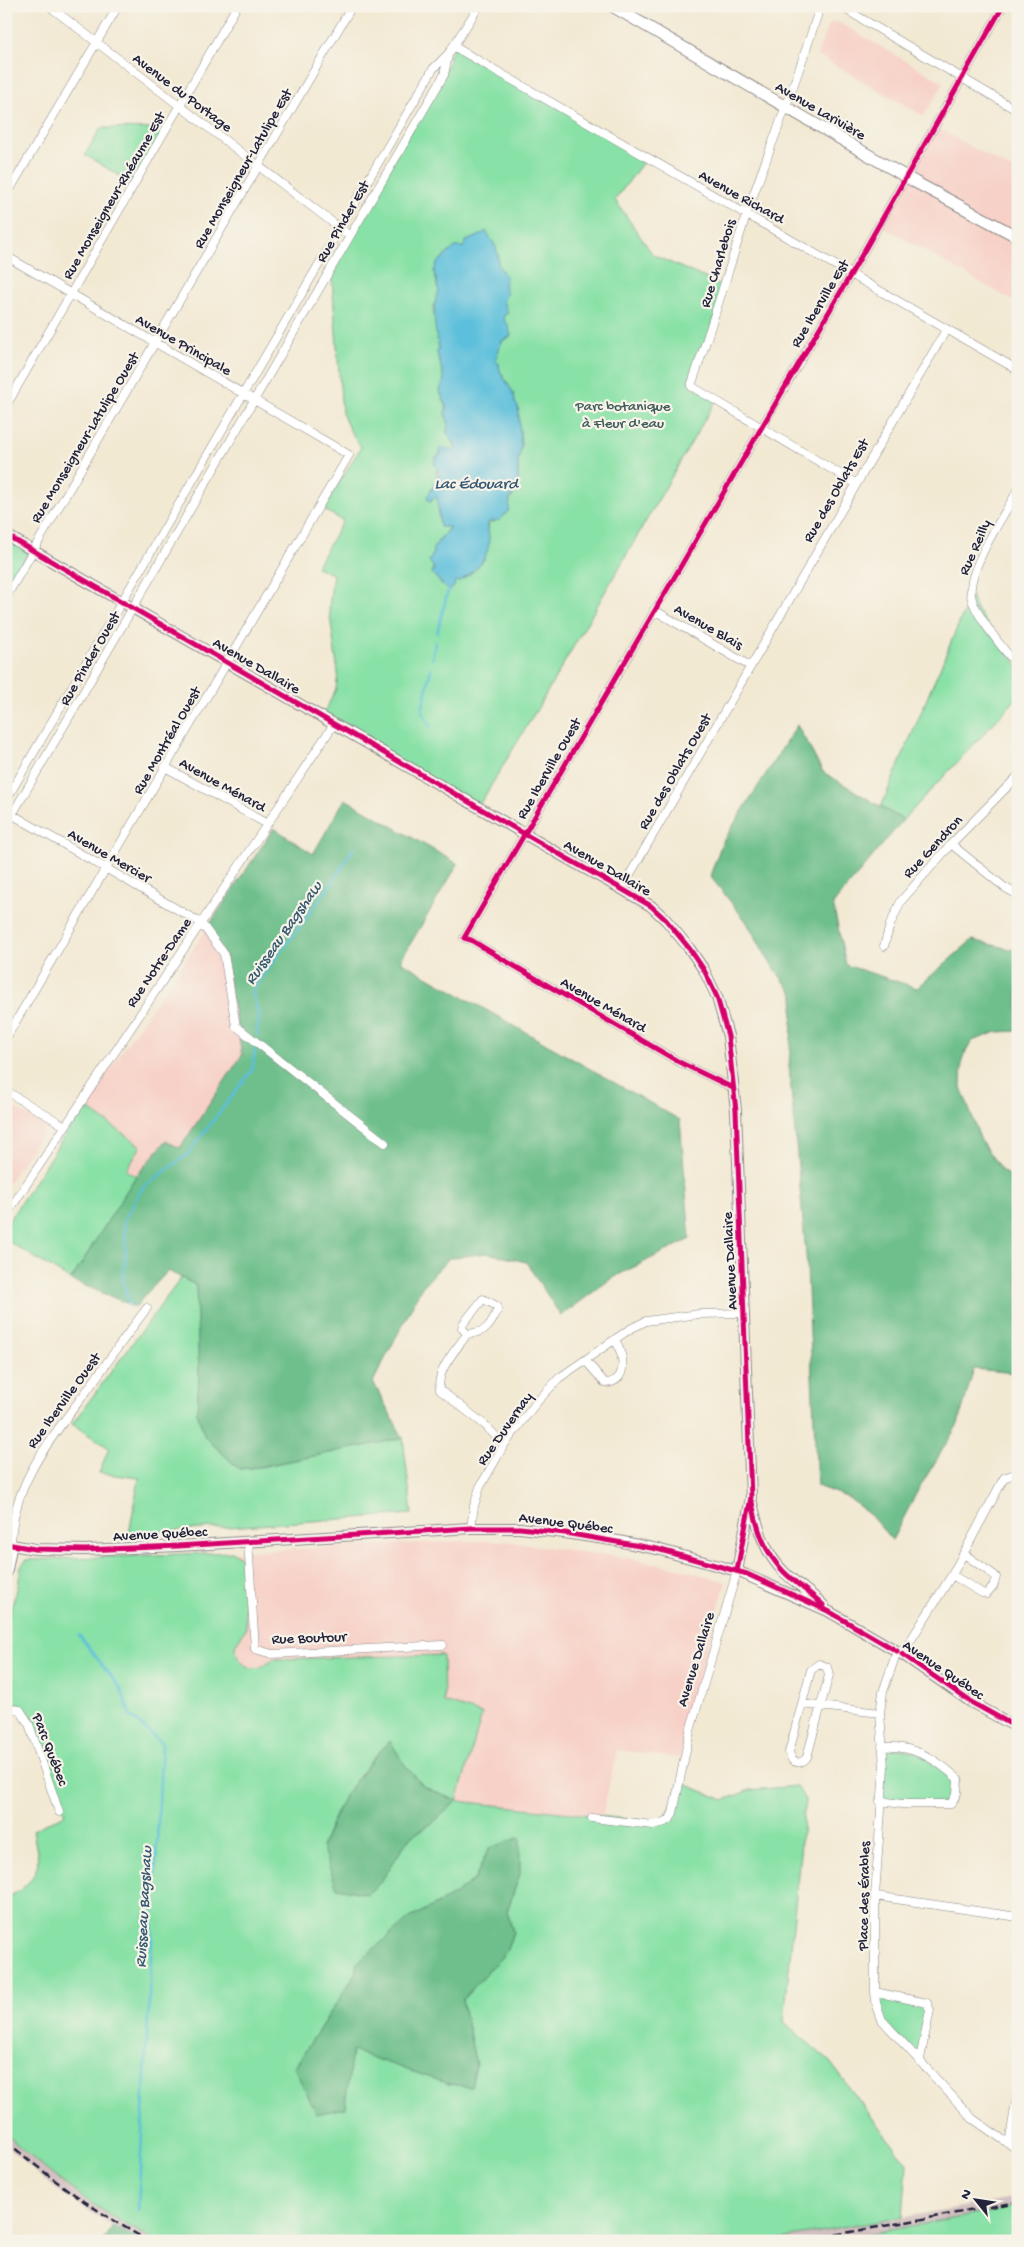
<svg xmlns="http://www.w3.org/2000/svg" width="1024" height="2247" viewBox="0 0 1024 2247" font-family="'Gochi Hand',sans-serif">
	<rect width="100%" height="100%" fill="#f7f3e8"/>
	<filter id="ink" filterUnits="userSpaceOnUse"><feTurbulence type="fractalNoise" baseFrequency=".02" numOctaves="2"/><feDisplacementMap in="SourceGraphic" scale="10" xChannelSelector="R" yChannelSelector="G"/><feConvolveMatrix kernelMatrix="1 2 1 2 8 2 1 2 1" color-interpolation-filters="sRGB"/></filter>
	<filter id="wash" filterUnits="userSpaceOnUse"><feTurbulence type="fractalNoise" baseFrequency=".0096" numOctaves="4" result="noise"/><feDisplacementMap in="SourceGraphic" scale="20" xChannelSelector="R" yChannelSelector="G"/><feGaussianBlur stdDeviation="1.12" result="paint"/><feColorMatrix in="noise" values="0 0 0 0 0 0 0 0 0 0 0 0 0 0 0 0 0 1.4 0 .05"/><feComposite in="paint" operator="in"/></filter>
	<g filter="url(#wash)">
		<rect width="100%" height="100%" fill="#f2e9d3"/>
		<path fill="#f7d1c7" d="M832 22H838L944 83 924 116 817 55 828 26Z
			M934 126 1018 173V304L878 224Z
			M206 930 224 954 242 1055 180 1148 166 1142 136 1176 126 1170 141 1146 84 1106Z
			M6 1103 47 1127 6 1186Z
			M465 1541H503L626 1558 678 1568 726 1582 701 1670 680 1758 617 1750 602 1817 457 1801 482 1714 444 1702 442 1655 273 1659 261 1667 253 1668 246 1666 239 1659 235 1646 246 1628 243 1566 241 1558 233 1552Z"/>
		<path fill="#d2bfc0" d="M6 2134 47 2171 77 2195 121 2223 157 2241H140L112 2226 63 2194 42 2178 6 2145Z
			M1018 2197V2207L828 2241H769Z"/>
		<path fill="#88e1a6" stroke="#558270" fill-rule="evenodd" d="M453 46 646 158 615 200 653 255 725 287 692 386 716 400 539 706 478 807 322 717 336 689 338 673 329 609 333 574 316 567 343 521 323 509 361 447 349 429 342 413 331 266 444 75ZM479 236 498 254V265L506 277 504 286 507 294 503 301 504 320 508 325 511 336 502 341 494 361 514 394 515 403 518 406 521 447 518 463V486L515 493 494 522H489L484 560 470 574 460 580 455 581 454 584 443 586 432 573 438 541 450 527 438 516 439 505 437 497 432 498 431 490 438 479 436 474 441 448 456 450 455 445 447 433 448 421 445 414C449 402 442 401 440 391 440 388 444 383 444 380 444 377 438 356 437 353L439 348 433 307 440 292 437 287V263L449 252 464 247 466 241Z
			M101 128 167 129 135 185 85 155Z
			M6 538 29 551 6 590Z
			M971 595 976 609 1018 665V697L903 820 881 807Z
			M84 1106 141 1146 126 1170 136 1176 71 1280 6 1240V1225Z
			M181 1278 196 1285 199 1376 197 1412 205 1437 239 1469 260 1467 403 1438 412 1514 129 1534 139 1478 99 1473 109 1448 72 1424Z
			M233 1552 241 1558 243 1566 246 1628 235 1646 236 1651 239 1659 246 1666 253 1668 261 1667 273 1659 443 1655 444 1702 482 1714 457 1801 654 1822C671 1818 674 1797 680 1782L724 1800 750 1790 797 1786 805 1800 784 2022 830 2062 907 2164 903 2217 769 2241H157C100 2213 52 2178 6 2134V1897C22 1893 38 1876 38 1859 37 1849 34 1839 33 1830L65 1814 31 1715 20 1705 6 1701V1625L18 1586 21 1566 26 1560ZM390 1741 405 1765 424 1787 434 1822 409 1838 380 1883 322 1847C335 1807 359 1770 390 1741ZM489 1848 520 1874 507 1911 513 1932 506 1952 462 2000 476 2065 471 2086 449 2084 352 2050 294 2068 357 1972V1964L410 1918 454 1895 475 1879Z
			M882 1747 917 1751 958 1779 951 1804 880 1801Z
			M875 1992 927 2003 920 2059 882 2020Z
			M1018 2207V2241H828Z"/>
		<path fill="#6ebf8b" stroke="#487063" d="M797 725 823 772 903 820 833 904 846 965 917 988 972 940 1018 951V1031L997 1032 972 1041 962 1059 961 1087 981 1141 1002 1171 1018 1181V1390L1015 1373 974 1369 958 1424 917 1492 892 1540 871 1516 849 1498 817 1486 807 1266 789 1066 794 995 769 961 746 921 710 876 722 843Z
			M345 799 458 864 400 961 680 1120 690 1239 612 1278 561 1316 526 1262 487 1253 449 1258 422 1287 373 1382 403 1438 259 1467 239 1469 205 1437 197 1412 199 1376 196 1285 168 1271 143 1297 136 1307 71 1280 136 1176 166 1141 180 1148 242 1055 224 954 206 930 274 828 313 854Z
			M390 1741 405 1765 424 1787 457 1801 434 1822 409 1838 380 1883 367 1894 337 1888 322 1847 327 1834 343 1798 371 1761Z
			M520 1837V1874L507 1911 513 1932 506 1952 462 2000 476 2065 471 2087 449 2084 352 2051 345 2108 317 2114 294 2068 357 1972 356 1964 410 1918 454 1895 475 1879 489 1848Z
			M112 2226 137 2239 140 2241H103Z"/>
		<path fill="#5cbfdb" stroke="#3f708b" d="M486 231 495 245 498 254V265L506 277 504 286 507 294 503 301 508 313 504 315V320L508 325 511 336 502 341 495 361 499 363C498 377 516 388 515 403L518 406 521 447 518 463V486L510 499 509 510 500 520 489 522C486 528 489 532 489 538 490 559 474 572 458 582L455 581 454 587 448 591 432 573 434 568 429 561 433 554V548L450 527H440L437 497 432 498 430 502 427 497C433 486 444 476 434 464L436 457 441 454 439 450 441 448 456 450 455 445 447 433 448 421 445 414 447 408 440 391 444 379C442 370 440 362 437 353L439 348C435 336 431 300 439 292L434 271 437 263 455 247H464L466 241 479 236Z"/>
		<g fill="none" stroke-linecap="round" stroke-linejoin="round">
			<path stroke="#5cbfdb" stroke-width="2.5" d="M437 633 448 591
				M432 659 435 642
				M430 726 422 711 431 668
				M257 1035 259 1015 252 991 331 884 354 848
				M130 1306 123 1282 126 1248 124 1220 142 1188 187 1155 252 1070 255 1050
				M79 1635 121 1689 130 1715 162 1744 138 2210"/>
		</g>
	</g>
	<g filter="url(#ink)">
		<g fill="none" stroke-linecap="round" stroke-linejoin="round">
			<g stroke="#8a8687" stroke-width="9">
				<path id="minor" d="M49 6 345 232
					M820 6C799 76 771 144 747 213 728 271 711 329 691 386L855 483
					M840 6 1018 111
					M453 46 1018 370
					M6 196 118 6
					M6 256 349 455 6 1038
					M6 406 237 6
					M1018 490C1005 513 967 570 971 595 973 612 1005 652 1018 665
					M6 597 352 6
					M654 610 750 666
					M165 767 267 824
					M6 800 433 69 449 53 479 6
					M6 811 201 923 224 954 236 1026 385 1143
					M6 825 444 75 448 55
					M951 844 1004 887 1018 895
					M622 888 946 330
					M884 946 890 925 901 901 951 844 1018 776
					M733 1088 679 1062 499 957 471 940 464 938 851 274 1003 6
					M6 1091 65 1126
					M6 1215 334 724
					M483 1299 497 1306 498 1309C490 1327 487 1332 467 1334L462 1328 463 1324Z
					M467 1334C457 1349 435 1371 440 1390L485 1425 504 1445
					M585 1360 605 1383C629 1383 624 1353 615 1340
					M471 1528 474 1506 480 1487 504 1445 536 1403 559 1378 630 1329 646 1321 699 1314 745 1313
					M248 1541 255 1649 272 1654 443 1645
					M11 1545C11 1484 54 1434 89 1388 108 1361 127 1334 147 1308
					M952 1575 982 1593 987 1594 993 1587 996 1577 994 1575 964 1554
					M897 1651 883 1692 880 1713 884 1767 875 1896V1992L876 2003 882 2020 973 2119 1018 2150
					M902 1654 952 1575 1004 1478 1012 1475 1018 1476
					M819 1664 827 1667 829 1675 807 1757C803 1763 797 1764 792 1760L789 1752 811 1670Z
					M802 1704 880 1713
					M6 1708 20 1710 29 1724 59 1812
					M880 1801 902 1804H951L957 1793 958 1779C937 1759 912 1744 882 1747
					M592 1818 653 1825 665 1822 670 1819 673 1813 690 1731 737 1571
					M875 1896 1018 1917
					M875 1992 927 2003 930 2010 920 2059
					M1009 2144 1018 2090"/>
			</g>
			<g stroke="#8a8687" stroke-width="12">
				<path id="tertiary" d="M6 535 568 859 620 888 651 906 666 920 689 948 704 970 717 997 728 1036 736 1111 751 1497 737 1571
					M752 1503C758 1529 765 1554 785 1573 798 1585 812 1594 824 1606
					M11 1545 35 1549 85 1550 178 1546 471 1528H520L565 1533 618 1541 657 1549 737 1571 828 1611 902 1654 971 1702 1018 1728"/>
			</g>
			<g stroke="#8a8687" stroke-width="13">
				<path id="secondary" d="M612 6 915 182 1018 237
					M6 1544 11 1545 6 1572"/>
			</g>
			<use href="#minor" stroke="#fff" stroke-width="8"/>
			<use href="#tertiary" stroke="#fff" stroke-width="10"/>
			<use href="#secondary" stroke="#fff" stroke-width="11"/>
			<path stroke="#22223b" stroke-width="2.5" stroke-dasharray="8 4" stroke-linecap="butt" d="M6 2141C52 2180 96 2212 149 2241
				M800 2241 1018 2202"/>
			<g stroke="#f7f3e8" stroke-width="8">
				<path id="cycleway" d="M6 535 568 859 620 888 651 906 666 920 689 948 704 970 717 997 728 1036 736 1111 751 1497 737 1571
					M733 1088 679 1062 499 957 471 940 464 938 851 274 1003 6
					M752 1502C757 1528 764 1552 784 1572 796 1584 811 1593 823 1605
					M6 1544 35 1549 85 1550 178 1546 471 1528H520L565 1533 657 1549 747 1574 828 1611 897 1651
					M902 1654 971 1702 1018 1728"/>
			</g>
			<use href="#cycleway" stroke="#d6006c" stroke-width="5"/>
		</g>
	</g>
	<g text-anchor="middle" stroke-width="4.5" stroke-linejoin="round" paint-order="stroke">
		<g font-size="15" fill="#22223b" stroke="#f7f3e8">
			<text transform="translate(183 92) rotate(37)" y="5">Avenue du Portage</text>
			<text transform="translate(821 110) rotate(30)" y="5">Avenue Larivière</text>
			<text transform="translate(242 168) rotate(-60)" y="5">Rue Monseigneur-Latulipe Est</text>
			<text transform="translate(113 195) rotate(-60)" y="5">Rue Monseigneur-Rhéaume Est</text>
			<text transform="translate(742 196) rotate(29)" y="5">Avenue Richard</text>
			<text transform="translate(342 221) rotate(-60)" y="5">Rue Pinder Est</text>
			<text transform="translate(717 263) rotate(-73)" y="5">Rue Charlebois</text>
			<text transform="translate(819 303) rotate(-59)" y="5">Rue Iberville Est</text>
			<text transform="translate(184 344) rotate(30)" y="5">Avenue Principale</text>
			<text transform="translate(84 437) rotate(-59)" y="5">Rue Monseigneur-Latulipe Ouest</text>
			<text transform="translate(835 490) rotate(-60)" y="5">Rue des Oblats Est</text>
			<text transform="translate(974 547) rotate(-66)" y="5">Rue Reilly</text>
			<text transform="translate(709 626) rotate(30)" y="5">Avenue Blais</text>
			<text transform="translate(89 658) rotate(-60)" y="5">Rue Pinder Ouest</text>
			<text transform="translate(257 665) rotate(30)" y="5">Avenue Dallaire</text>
			<text transform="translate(166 740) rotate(-60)" y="5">Rue Montréal Ouest</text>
			<text transform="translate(548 768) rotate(-60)" y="5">Rue Iberville Ouest</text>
			<text transform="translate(674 771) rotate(-60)" y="5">Rue des Oblats Ouest</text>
			<text transform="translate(223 784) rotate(29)" y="5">Avenue Ménard</text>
			<text transform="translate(932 846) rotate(-47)" y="5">Rue Gendron</text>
			<text transform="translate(110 855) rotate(30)" y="5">Avenue Mercier</text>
			<text transform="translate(608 867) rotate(30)" y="5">Avenue Dallaire</text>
			<text transform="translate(158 962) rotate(-56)" y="5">Rue Notre-Dame</text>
			<text transform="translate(604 1004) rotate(30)" y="5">Avenue Ménard</text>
			<text transform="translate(729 1261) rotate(-93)" y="5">Avenue Dallaire</text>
			<text transform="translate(63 1400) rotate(-54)" y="5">Rue Iberville Ouest</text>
			<text transform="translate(504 1428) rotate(-55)" y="5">Rue Duvernay</text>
			<text transform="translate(566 1522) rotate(7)" y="5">Avenue Québec</text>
			<text transform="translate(160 1533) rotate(-3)" y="5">Avenue Québec</text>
			<text transform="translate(309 1637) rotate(-2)" y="5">Rue Boutour</text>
			<text transform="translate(695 1659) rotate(-73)" y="5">Avenue Dallaire</text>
			<text transform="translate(944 1669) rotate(34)" y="5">Avenue Québec</text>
			<text transform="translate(51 1749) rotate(69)" y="5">Parc Québec</text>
			<text transform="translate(863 1896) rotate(-89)" y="5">Place des Érables</text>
		</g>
		<g font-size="15" fill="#415b5b" stroke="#f7f3e8">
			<text x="623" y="410">Parc botanique<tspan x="623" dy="17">à Fleur d'eau</tspan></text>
		</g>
		<g font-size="16" font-style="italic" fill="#365973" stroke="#f7f3e8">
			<text x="476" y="488">Lac Édouard</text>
			<text transform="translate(282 932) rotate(-55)" y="6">Ruisseau Bagshaw</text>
			<text transform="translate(142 1907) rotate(-87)" y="6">Ruisseau Bagshaw</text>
		</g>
	</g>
	<rect width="1024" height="2247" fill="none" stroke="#f7f3e8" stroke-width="25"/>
	<g transform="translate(976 2200) rotate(300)" stroke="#f7f3e8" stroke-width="4" paint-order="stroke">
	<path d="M0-4L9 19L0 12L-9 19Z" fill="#22223b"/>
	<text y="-8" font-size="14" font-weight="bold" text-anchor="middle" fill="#22223b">N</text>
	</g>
</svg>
